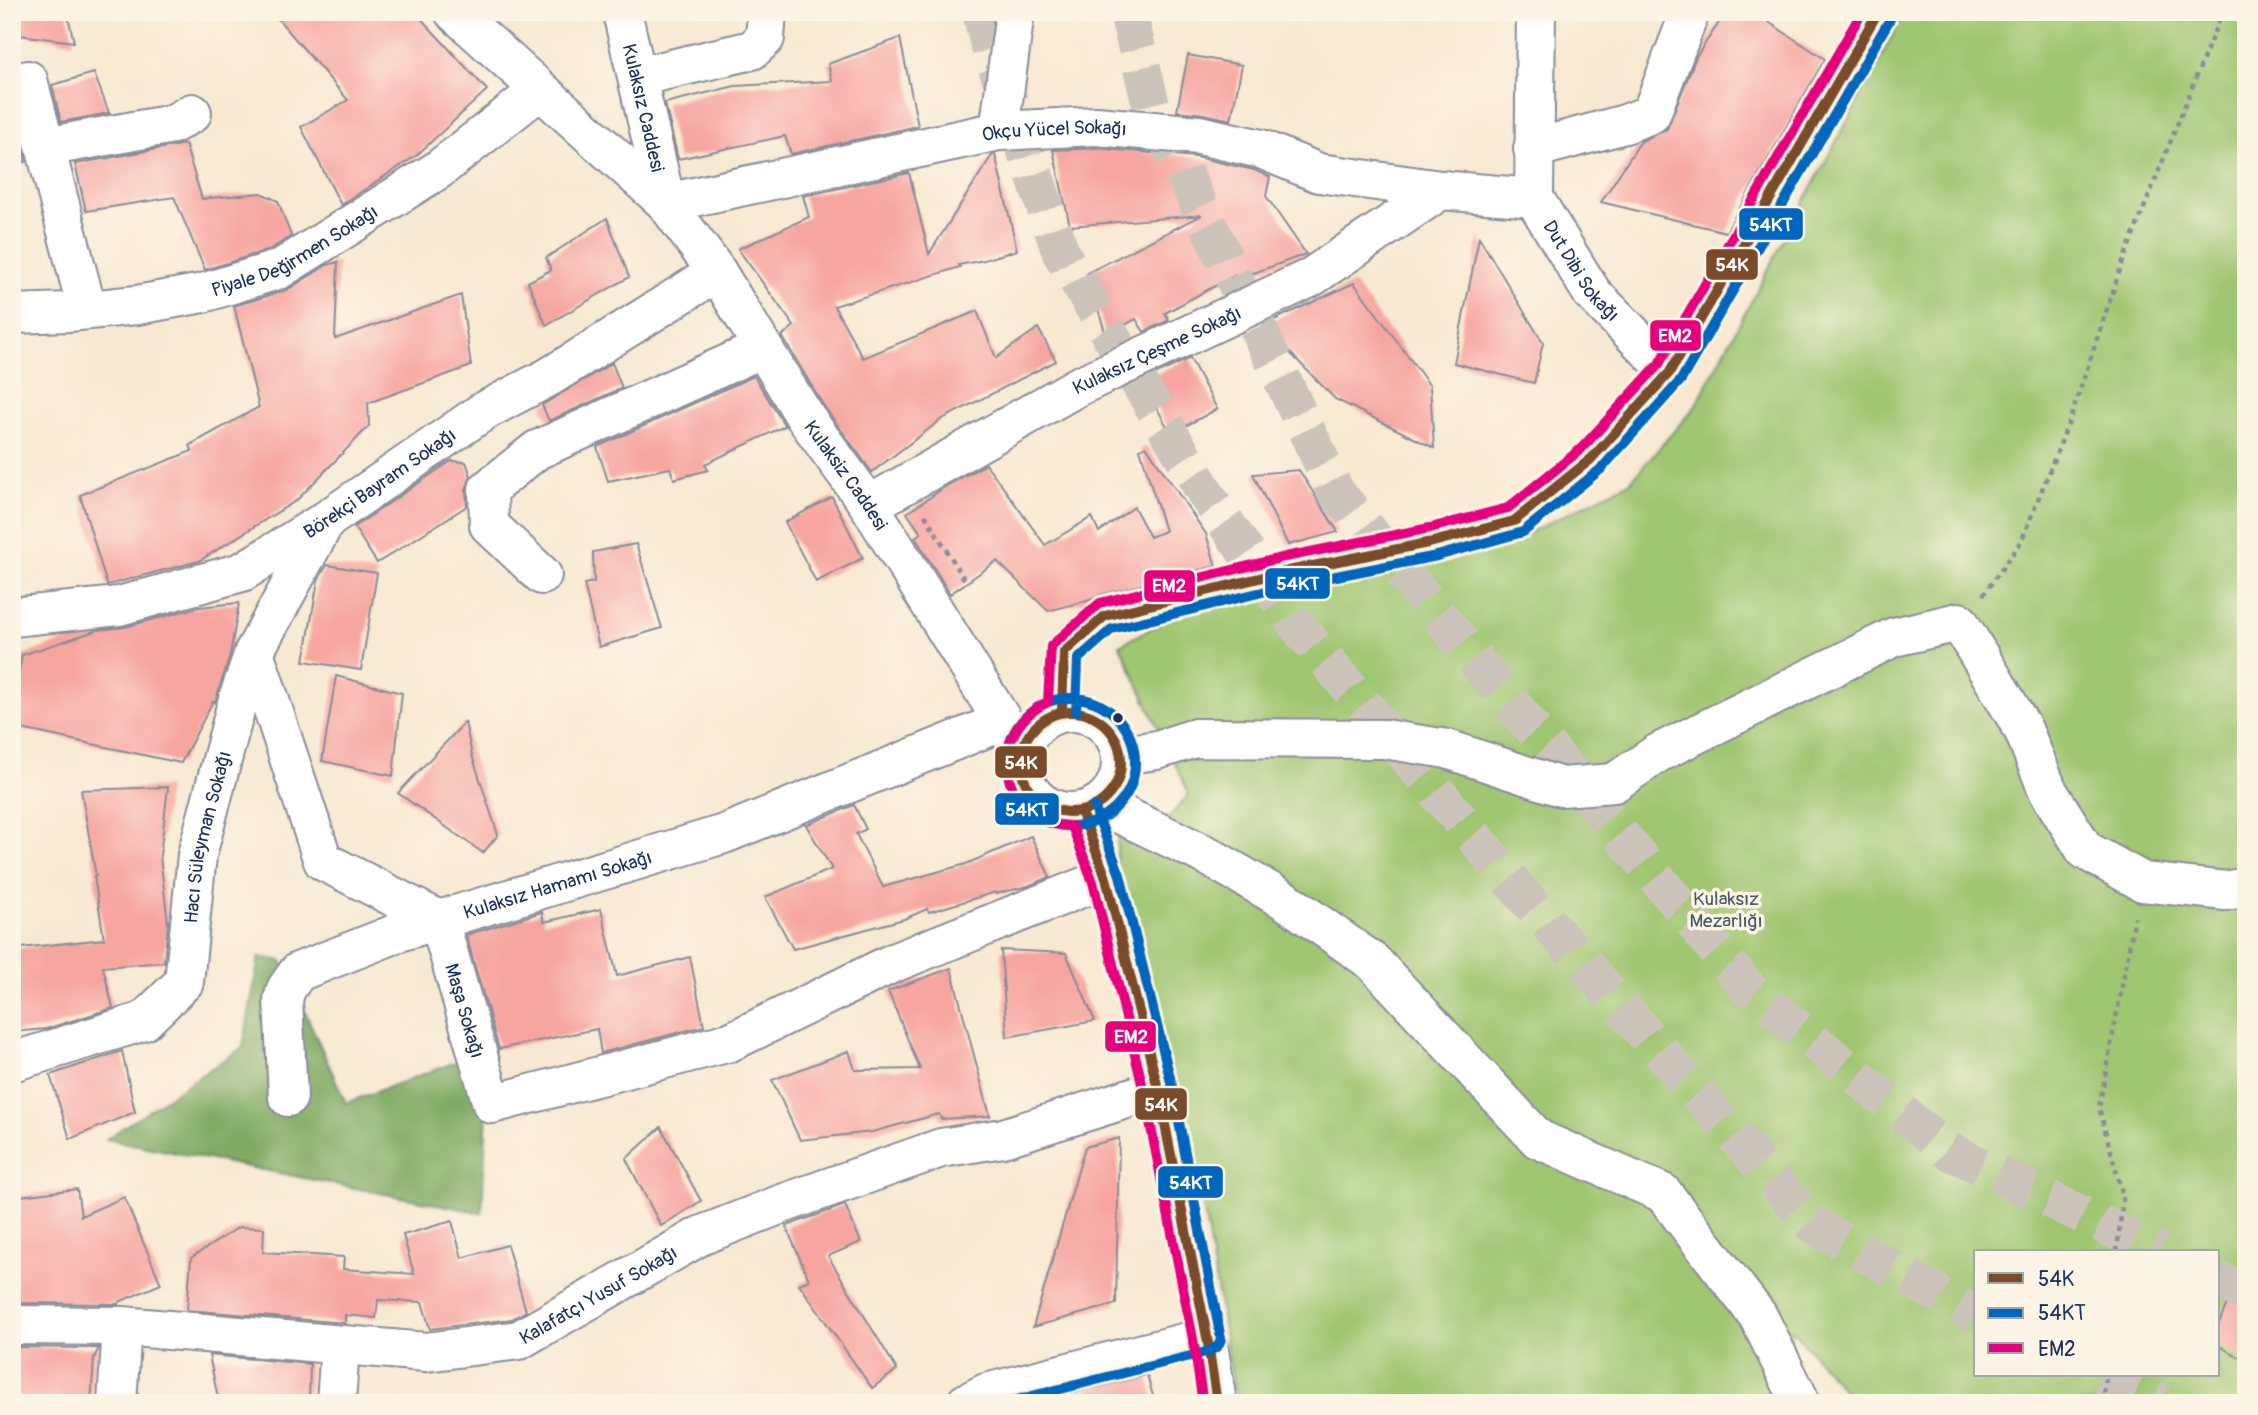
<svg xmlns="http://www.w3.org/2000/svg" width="2258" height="1415" viewBox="0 0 2258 1415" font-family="Pangolin,sans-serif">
	<rect width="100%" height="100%" fill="#fcf5e5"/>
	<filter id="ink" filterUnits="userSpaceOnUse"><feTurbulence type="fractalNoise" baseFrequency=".0143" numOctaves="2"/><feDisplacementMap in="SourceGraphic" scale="14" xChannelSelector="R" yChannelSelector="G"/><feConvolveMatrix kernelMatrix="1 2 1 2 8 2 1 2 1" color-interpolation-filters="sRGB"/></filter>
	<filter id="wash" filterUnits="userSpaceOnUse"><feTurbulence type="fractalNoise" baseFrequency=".00686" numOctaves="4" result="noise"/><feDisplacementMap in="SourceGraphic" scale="28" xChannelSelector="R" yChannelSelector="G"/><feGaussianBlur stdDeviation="1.57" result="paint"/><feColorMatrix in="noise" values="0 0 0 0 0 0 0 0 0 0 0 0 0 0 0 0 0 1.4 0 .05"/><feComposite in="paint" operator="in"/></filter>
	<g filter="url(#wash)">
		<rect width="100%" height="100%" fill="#f8e9d2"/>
		<path fill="#9fc671" stroke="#5d7a68" stroke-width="2" fill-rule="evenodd" d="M1905 12H2246V1358L2239 1403H1854L1792 1329 1781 1403H1236L1193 1144 1115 874 1118 838 1132 826 1169 818 1189 794 1120 645 1181 612 1523 536 1630 482 1695 407ZM1976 1252H2218V1375H1976Z"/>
		<path fill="#7fab63" stroke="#4d6d60" stroke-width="2" d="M259 957 282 961 346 1103 469 1057 487 1110 482 1213 106 1139 243 1047Z"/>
		<g id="blocks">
			<path fill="#f7a5a1" d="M12 12H67L74 42 12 34Z
				M272 12H415L487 90 417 155 341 205 301 127 348 100Z
				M1726 12H1753L1825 59 1726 232 1601 202 1641 141 1667 129 1696 57Z
				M900 38 918 126 791 154 785 136 678 159 665 103 735 86 832 81 828 64Z
				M1188 55 1242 65 1231 120 1204 114 1177 111Z
				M94 73 109 113 61 122 52 85Z
				M12 107 24 152 26 162H12Z
				M185 144 202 199 261 193 278 201 291 236 271 249 205 270 174 197 86 211 75 164Z
				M1096 148 1196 157 1254 170 1270 177 1266 196 1306 254 1237 279 1235 275 1165 313 1169 320 1144 332 1136 319 1106 335 1087 273 1202 215 1070 226 1053 150Z
				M995 154 1017 250 984 260 959 265 960 267 834 306 863 358 977 311 996 358 1038 328 1056 361 942 419 872 472 823 405 782 336 794 326 738 249 809 217 803 196 909 173 929 254 992 155Z
				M607 218 629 277 546 325 528 282 551 270 546 258Z
				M1479 237 1543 343 1534 383 1454 363Z
				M338 262 335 339 461 295 471 366 368 403 369 426 297 500 199 561 107 585 80 495 192 451 190 445 259 407 234 306 287 290 327 265Z
				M1354 283 1430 386 1434 448 1335 399 1263 325Z
				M1190 358 1217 409 1171 434 1142 381Z
				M612 363 622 388 549 421 542 405Z
				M754 376 785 426 705 464 708 470 674 479 670 468 608 481 597 447Z
				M1146 446 1206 534 1216 566 1100 595 1090 600 1048 611 997 561 950 594 915 537 921 533 907 513 948 485 986 464 1045 545 1092 517 1099 532 1134 507 1150 537 1165 531 1140 449Z
				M451 461 466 462 471 476 466 489 467 506 377 563 354 527Z
				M1299 470 1338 532 1288 545 1253 474Z
				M832 497 863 558 816 582 785 522Z
				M636 544 662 628 599 647 584 584 594 582 593 552Z
				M327 565 377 573 361 670 304 661 318 580Z
				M239 603 230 655 215 702 213 701 181 763 12 727V708L22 655 98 630 125 627 199 607Z
				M336 676 402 693 393 776 322 761Z
				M465 722 472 755 498 835 483 853 398 793Z
				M168 787 160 856 168 923 164 962 103 967 113 1008 46 1029 12 1032V949L104 939 94 876H96L81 790Z
				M854 805 866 829 856 834 883 887 966 864 1031 836 1050 877 1028 886 996 894V892L929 912 927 909 904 919 793 949 765 897 832 869 806 825Z
				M601 909 617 976 690 957 704 1026 601 1053 597 1029 499 1049 466 935 542 912 544 922Z
				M1001 950 1066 953 1095 1021 1007 1037Z
				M951 968 990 1116 941 1119 939 1114 872 1132 800 1140 772 1080 849 1051 855 1070 920 1069 888 991Z
				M122 1051 135 1112 70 1139 50 1075Z
				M661 1127 701 1201 661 1226 626 1159Z
				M1119 1138 1116 1304 1033 1327 1085 1147Z
				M77 1189 81 1216 124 1197 161 1284 119 1302 118 1304 12 1303V1197Z
				M845 1205 861 1242 828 1256 897 1370 872 1388 799 1284 809 1280 786 1226Z
				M452 1221 462 1258 507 1245 526 1311 512 1319 430 1329 422 1302 378 1300 376 1318 345 1315V1323L187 1310 191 1258 239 1227 264 1228 263 1252 344 1257 343 1269 414 1274 403 1235Z
				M2244 1260H2246V1361L2218 1345V1326Z
				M12 1347 99 1348 94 1358 91 1403H12Z
				M209 1355 310 1364 309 1403H219Z
				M1147 1375 1155 1403H1038V1402Z"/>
		</g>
	</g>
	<g filter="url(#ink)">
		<use href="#blocks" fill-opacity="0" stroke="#8a8c98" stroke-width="2"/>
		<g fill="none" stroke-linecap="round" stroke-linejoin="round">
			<path stroke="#ccc4bb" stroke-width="38" stroke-dasharray="38 19" stroke-linecap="butt" d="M981 12 988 41 1061 253 1209 499 1296 624 1518 889 1812 1224 1976 1315
				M1128 12 1151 105 1336 492 1748 988 1949 1151 2160 1252
				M2218 1280 2246 1293
				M2102 1375 2162 1403"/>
			<g stroke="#8a8c98" stroke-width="42">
				<g id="minor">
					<path id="s1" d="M454 12 666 203 717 272 805 417 869 505 1021 751"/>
					<path id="s2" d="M622 12 666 203"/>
					<path id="s3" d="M1536 12 1534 198 1592 293 1670 372"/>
					<path d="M637 77 752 50 765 38 767 12"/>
					<path d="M28 80 87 310"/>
					<path d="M999 131 1015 12"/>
					<path d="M45 147 173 124 192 113"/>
					<path d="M1533 149 1625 124 1651 114 1690 12"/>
					<path id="s4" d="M666 203 999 131 1096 126 1199 135 1261 149 1319 173 1441 190 1534 198"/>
					<path id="s5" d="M12 314 69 312 137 305 203 293 280 269 438 170 540 90"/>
					<path id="s6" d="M869 505 1077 387 1310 278 1441 190"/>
					<path d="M542 575 489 525 488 489 537 450 763 348"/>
					<path id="s7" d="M12 617 119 606 242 572 325 521 484 411 549 377 717 272"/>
					<path id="s8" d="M254 652 323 861 439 920 724 834 1001 722"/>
					<circle cx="1071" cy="762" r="50"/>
					<path d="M1062 712 1064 652 1105 616 1288 571 1433 542 1514 521 1591 459 1670 372 1878 12"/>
					<path d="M1121 755 1157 750 1195 738 1384 739 1447 749 1561 787 1614 783 1658 753 1894 637 1959 622 2023 729 2048 791 2085 850 2143 882 2226 891 2246 887"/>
					<path d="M1099 804 1208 856 1286 901 1373 962 1538 1139 1663 1193 1758 1316 1801 1403"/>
					<path d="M1081 811 1106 878 1158 1089 1207 1337 1217 1403"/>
					<path id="s9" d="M12 1062 144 1021 184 982 197 855 238 699 254 652 325 522"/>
					<path id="s10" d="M288 1097 283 1000 286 989 298 972 405 930 439 920 492 1104 730 1042 893 963 1106 878"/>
					<path id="s11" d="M12 1325 122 1326 426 1352 519 1340 700 1236 779 1205 941 1148 1003 1138 1158 1089"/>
					<path d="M117 1403 122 1326"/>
					<path d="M336 1403 340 1346"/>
					<path d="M966 1403 986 1393 1207 1337"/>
				</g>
			</g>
			<path stroke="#8a8c98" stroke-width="4.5" stroke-dasharray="5 5" stroke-linecap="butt" d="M925 515 966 582
				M1983 595 2021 542 2071 417 2123 261 2222 12
				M2117 1252 2123 1196 2099 1108 2135 917
				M2103 1403 2106 1375"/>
			<use href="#minor" stroke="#fff" stroke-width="38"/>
			<g stroke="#fcf5e5" stroke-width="16">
				<path id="bus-1" d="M1021 762a50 50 0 1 1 100 0a50 50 0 1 1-100 0Z
					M1062 712 1064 652 1105 616 1288 571 1433 542 1514 521 1591 459 1670 372 1878 12
					M1081 811 1106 878 1158 1089 1207 1337 1217 1403"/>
			</g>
			<g stroke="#fcf5e5" stroke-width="16">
				<path id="bus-2" d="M1007 762a64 64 0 1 1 128 0a64 64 0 1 1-128 0Z
					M1076 712 1078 659 1112 629 1291 585 1437 556 1523 532 1601 469 1681 380 1890 19
					M1005 1403 1210 1351 1218 1346 1221 1339 1172 1086 1120 875 1094 806"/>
			</g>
			<g stroke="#fcf5e5" stroke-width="16">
				<path id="bus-3" d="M1203 1403 1193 1339 1144 1092 1093 882 1072 826C1002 827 981 733 1048 702L1051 646 1100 603 1285 557 1430 528 1508 508 1581 449 1659 364 1862 12"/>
			</g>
			<use href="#bus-1" stroke="#7a4b2a" stroke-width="10"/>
			<use href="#bus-2" stroke="#0065bd" stroke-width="10"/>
			<use href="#bus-3" stroke="#e5007d" stroke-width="10"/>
		</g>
	</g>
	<circle fill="#1b2f5e" stroke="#fcf5e5" stroke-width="2.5" cx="1118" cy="718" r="6"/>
	<g text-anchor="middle" stroke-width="7" stroke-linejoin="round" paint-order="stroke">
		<g font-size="19" fill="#1b2f5e" stroke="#fcf5e5">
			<text dy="7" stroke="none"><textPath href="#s2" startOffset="98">Kulaksız Caddesi</textPath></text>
			<text dy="7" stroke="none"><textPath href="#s4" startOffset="396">Okçu Yücel Sokağı</textPath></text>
			<text dy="7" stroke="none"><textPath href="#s5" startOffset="294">Piyale Değirmen Sokağı</textPath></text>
			<text dy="7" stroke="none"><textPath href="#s3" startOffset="273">Dut Dibi Sokağı</textPath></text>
			<text dy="7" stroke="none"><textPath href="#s6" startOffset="327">Kulaksız Çeşme Sokağı</textPath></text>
			<text dy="7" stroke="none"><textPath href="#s1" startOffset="612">Kulaksiz Caddesi</textPath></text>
			<text dy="7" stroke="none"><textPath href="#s7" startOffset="399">Börekçi Bayram Sokağı</textPath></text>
			<text dy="7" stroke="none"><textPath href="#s9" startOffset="341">Hacı Süleyman Sokağı</textPath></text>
			<text dy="7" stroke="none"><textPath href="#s8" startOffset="474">Kulaksız Hamamı Sokağı</textPath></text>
			<text dy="7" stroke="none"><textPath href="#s10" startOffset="374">Maşa Sokağı</textPath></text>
			<text dy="7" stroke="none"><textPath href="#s11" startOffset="600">Kalafatçı Yusuf Sokağı</textPath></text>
		</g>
		<g font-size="19" fill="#435c64" stroke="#fcf5e5">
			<text x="1726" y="905">Kulaksız<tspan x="1726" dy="22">Mezarlığı</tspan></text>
		</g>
	</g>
	<g stroke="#fcf5e5" stroke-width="2.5">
		<rect x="1738" y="207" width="66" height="34" rx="7" fill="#0065bd"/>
		<rect x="1705" y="248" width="54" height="33" rx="7" fill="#7a4b2a"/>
		<rect x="1649" y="319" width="53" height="33" rx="7" fill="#e5007d"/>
		<rect x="1264" y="567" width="67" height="33" rx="7" fill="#0065bd"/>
		<rect x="1143" y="569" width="53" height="34" rx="7" fill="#e5007d"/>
		<rect x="994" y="745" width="54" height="34" rx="7" fill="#7a4b2a"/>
		<rect x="994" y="792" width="66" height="34" rx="7" fill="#0065bd"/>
		<rect x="1104" y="1020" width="53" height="33" rx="7" fill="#e5007d"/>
		<rect x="1134" y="1087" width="54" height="34" rx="7" fill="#7a4b2a"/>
		<rect x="1157" y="1165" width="67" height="34" rx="7" fill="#0065bd"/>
	</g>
	<g font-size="19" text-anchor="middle" font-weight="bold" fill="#fff">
		<text x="1771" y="231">54KT</text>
		<text x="1732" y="271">54K</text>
		<text x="1675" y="342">EM2</text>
		<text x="1298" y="590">54KT</text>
		<text x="1169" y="592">EM2</text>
		<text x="1021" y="769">54K</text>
		<text x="1027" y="816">54KT</text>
		<text x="1131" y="1043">EM2</text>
		<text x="1161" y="1111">54K</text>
		<text x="1191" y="1189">54KT</text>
	</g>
	<rect width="2258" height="1415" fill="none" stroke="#fcf5e5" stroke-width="42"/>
	<rect x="1974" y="1250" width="245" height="126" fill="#fcf5e5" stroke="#a2a6af" stroke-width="2"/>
	<rect x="1988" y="1273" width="35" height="10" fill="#7a4b2a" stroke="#a2a6af" stroke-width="2"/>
	<text x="2038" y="1286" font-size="21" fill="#1b2f5e">54K</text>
	<rect x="1988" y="1308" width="35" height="10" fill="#0065bd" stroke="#a2a6af" stroke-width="2"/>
	<text x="2038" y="1320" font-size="21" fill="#1b2f5e">54KT</text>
	<rect x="1988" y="1343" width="35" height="10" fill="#e5007d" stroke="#a2a6af" stroke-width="2"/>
	<text x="2038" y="1356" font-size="21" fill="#1b2f5e">EM2</text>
</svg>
